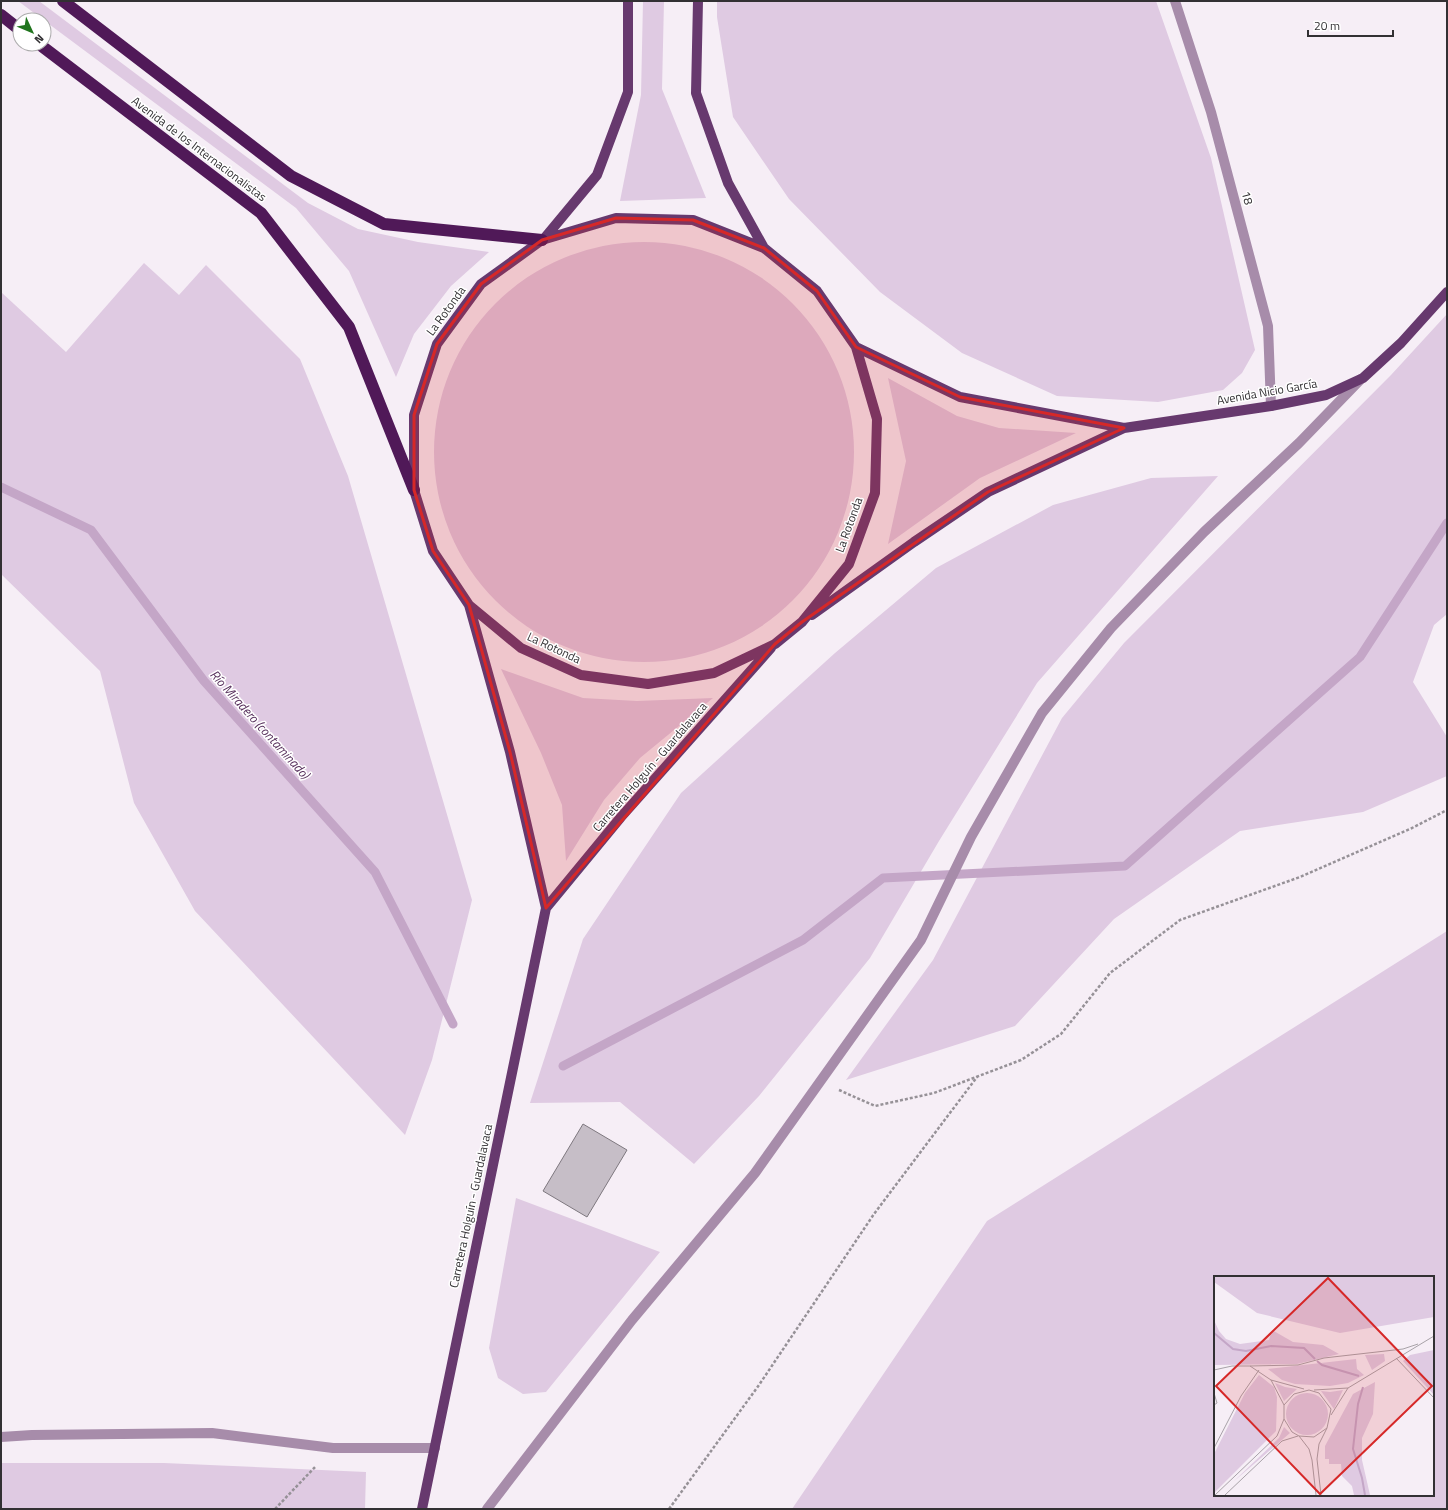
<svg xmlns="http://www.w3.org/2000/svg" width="1448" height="1510" viewBox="0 0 1448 1510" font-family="'Titillium Web',sans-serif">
	<rect width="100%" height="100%" fill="#f6eef6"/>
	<path fill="#dfcae2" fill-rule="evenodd" d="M18 1H39L308 203 358 229 418 242 489 252 451 286 414 334 396 377 349 271 296 208Z
		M643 1H664L662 89 706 198 620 201 641 95Z
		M717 1H1156L1211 158 1255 350 1242 373 1223 390 1158 402 1057 396 962 353 880 292 789 199 733 117 717 17Z
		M434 452a210 210 0 1 1 420 0a210 210 0 1 1-420 0Z
		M144 263 179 295 206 265 300 359 348 476 472 900 432 1060 405 1135 195 911 134 803 100 671 1 574V292L66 352Z
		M1447 314V614L1434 625 1413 682 1447 737V776L1363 812 1240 831 1114 919 1015 1026 846 1080 933 960 1062 718 1124 643 1391 375Z
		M888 378 957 416 999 428 1076 433 980 478 888 544 906 461Z
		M1218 476 1037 683 939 841 870 958 759 1096 694 1164 620 1102 530 1103 583 939 681 793 835 653 936 568 1053 505 1151 478Z
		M501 669 583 698 637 701 713 698 640 758 604 800 566 861 562 805 541 753Z
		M1447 931V1509H792L987 1221ZM1215 1277H1433V1495H1215Z
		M516 1198 660 1252 546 1392 523 1394 498 1378 489 1348Z
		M1 1463H164L366 1472 365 1509H1Z"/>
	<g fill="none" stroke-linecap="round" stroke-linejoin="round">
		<path stroke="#c4a6c7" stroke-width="9" d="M1 487 91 530 204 681 375 872 453 1024
			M563 1066 803 940 883 878 1125 866 1360 657 1447 523"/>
	</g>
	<path fill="#c6bec7" stroke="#7e787f" d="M583 1124 627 1150 587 1217 543 1191Z"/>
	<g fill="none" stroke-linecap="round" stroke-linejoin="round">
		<path stroke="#969197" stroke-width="2.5" stroke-dasharray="3 2" stroke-linecap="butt" d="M839 1090 875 1106 934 1093 1021 1060 1061 1034 1110 973 1180 920 1300 877 1412 828 1447 810
			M275 1509 316 1466
			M669 1509 759 1385 874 1214 977 1077"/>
		<path stroke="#a78caa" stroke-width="10" d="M1175 1 1211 112 1268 326 1271 406
			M1 1437 32 1435 212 1433 333 1448H435
			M487 1509 632 1320 755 1173 921 940 971 837 1042 713 1111 628 1204 532 1299 443 1361 379"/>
		<path stroke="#67396e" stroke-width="10" d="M698 1 696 93 728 183 764 248 817 291 856 347 877 419 875 493 849 564 802 622 775 644 714 673 648 684 581 675 521 648 469 605 433 551 414 490V415L437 344 481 284 542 240 616 218 693 220 764 248
			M543 240 597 175 628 92V1
			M856 347 960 397 1124 428
			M812 615 914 542 988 492 1124 428 1271 406 1326 395 1363 378 1401 343 1447 292
			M546 908 621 817 771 648
			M422 1509 546 908 510 752 469 605"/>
		<path stroke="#501958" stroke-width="12" d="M63 1 291 176 384 224 542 240
			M1 15 20 30
			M39 44 261 213 349 327 414 490"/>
	</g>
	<path fill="#d62828" fill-opacity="0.2" stroke="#d62828" stroke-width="3" stroke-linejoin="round" d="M616 218 693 220 764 248 817 291 856 347 960 397 1124 428 988 492 802 622 775 644 546 908 510 752 469 605 433 551 414 490V415L437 344 481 284 542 240Z"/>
	<g text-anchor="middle" stroke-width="3" stroke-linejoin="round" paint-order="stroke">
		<g font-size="12" fill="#323033" stroke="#fff">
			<text transform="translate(199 149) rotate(37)" y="4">Avenida de los Internacionalistas</text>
			<text transform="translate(1247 198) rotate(75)" y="4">18</text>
			<text transform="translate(446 311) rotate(-54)" y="4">La Rotonda</text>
			<text transform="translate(1267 392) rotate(-10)" y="4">Avenida Nicio García</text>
			<text transform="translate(849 525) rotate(-70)" y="4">La Rotonda</text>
			<text transform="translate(554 648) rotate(25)" y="4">La Rotonda</text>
			<text transform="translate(650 767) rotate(-49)" y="4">Carretera Holguín - Guardalavaca</text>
			<text transform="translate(471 1206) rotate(-78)" y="4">Carretera Holguín - Guardalavaca</text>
		</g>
		<g font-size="13" font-style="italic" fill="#57305c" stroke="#fff">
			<text transform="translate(260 724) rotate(48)" y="5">Río Miradero (contaminado)</text>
		</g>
	</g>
	<g transform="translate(1214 1276)">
		<rect width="220" height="220" fill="#f6eef6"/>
		<path d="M0 1H220V41L126 57 43 37 0 6ZM0 44 5 55 12 63 26 68 55 64 58 54 79 66 109 69 125 78 83 88 1 89ZM220 74V119L189 85 196 79ZM170 78 171 85 158 94 151 79ZM142 83 143 93 150 99 134 107 116 110 81 108 68 104 54 93ZM45 99 60 111 63 121 62 155 0 217V178L31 117ZM161 106 159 138 148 162V184L156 219H140L138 210 128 200 127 188H115V183H111V170L139 118ZM61 107 71 111 83 113 70 125ZM129 114 120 133 107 115 116 116ZM72 138a21 21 0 1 1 42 0a21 21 0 1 1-42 0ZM70 151 76 157 19 206 65 162Z" fill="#dfcae2"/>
		<path fill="none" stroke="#c4a6c7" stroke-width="2" d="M0 57 19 73 32 75 57 70 90 72 101 83M103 85 108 89 145 100M149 111 144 128 139 173 148 202 151 219"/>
		<path fill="none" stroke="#a8a2a8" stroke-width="1" d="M182 82 220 122M36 90 84 89 110 82 189 73 204 68M0 94 18 90H36L57 104 90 113M57 104 70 129M100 114 134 112M0 117 3 127 0 129M117 139 134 112 220 60M85 160 95 173 98 184 102 219M0 172 27 120 45 94M1 219 63 160 70 143V129L80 118 95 114 105 117 117 133 113 152 100 161 85 160 78 156 70 143M11 219 68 165 84 160M107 219 103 183 105 168 113 152"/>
		<path fill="#d62828" fill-opacity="0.15" stroke="#d62828" stroke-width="2" d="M114 2 218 110 106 218 2 110Z"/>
		<rect width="220" height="220" fill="none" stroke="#323033" stroke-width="2"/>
	</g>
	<rect width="1448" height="1510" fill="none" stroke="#323033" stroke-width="4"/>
	<g transform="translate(32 32) rotate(134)"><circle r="19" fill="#ffffff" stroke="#adacad"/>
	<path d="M0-3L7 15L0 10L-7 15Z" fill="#20741d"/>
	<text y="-6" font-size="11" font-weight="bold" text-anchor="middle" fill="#323033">N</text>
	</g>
	<path d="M1308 30v6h85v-6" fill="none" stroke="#323033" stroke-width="2"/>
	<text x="1314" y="30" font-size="12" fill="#323033" stroke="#ffffff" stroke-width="3" paint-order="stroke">20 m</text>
</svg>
